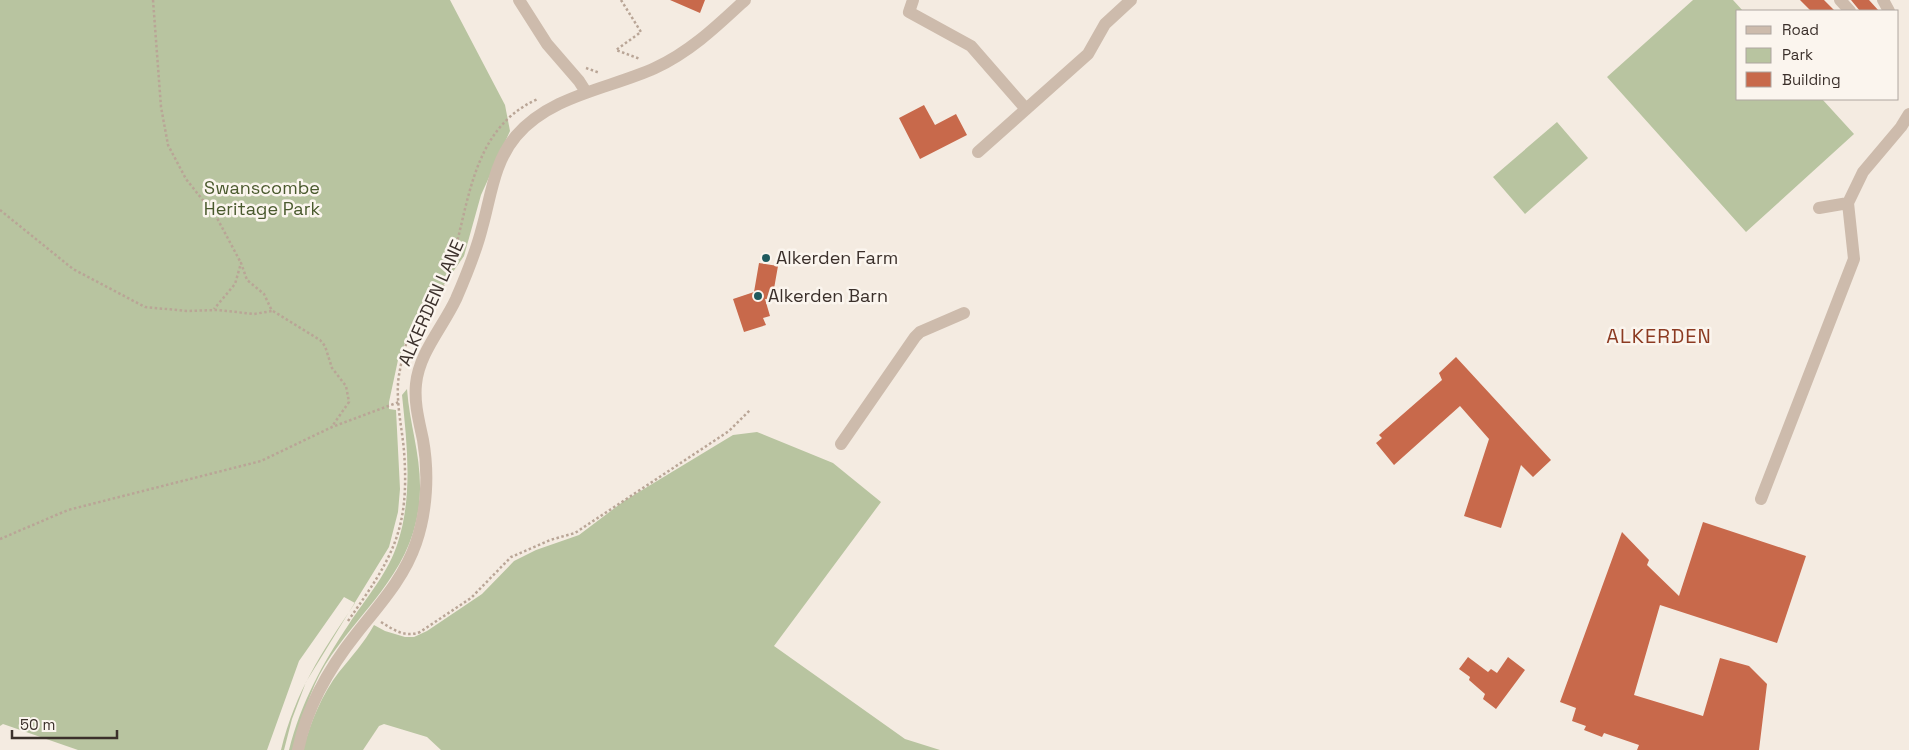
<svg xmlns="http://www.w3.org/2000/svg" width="1909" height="750" viewBox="0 0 1909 750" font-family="'Space Grotesk',sans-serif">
	<rect width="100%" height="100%" fill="#f4ebe1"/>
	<path fill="#b8c4a0" d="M0 0H450L505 105 510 131 481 195 464 256 407 338 398 360 389 402V409L396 410 400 489 398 512 389 547 306 682 292 719 284 750H281C296 690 321 654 355 603L344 597 299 661 267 750H78L3 724 0 726Z
		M1693 0H1733L1743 11H1738V99H1822L1854 134 1746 232 1607 77Z
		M1557 122 1588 158 1525 214 1493 177Z
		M407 389C410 430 424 462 419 506 410 575 360 610 325 665 309 691 302 721 293 750H289C301 703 322 664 349 624 366 598 389 572 398 542 413 495 407 444 402 395Z
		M757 432 833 463 881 502 774 646 905 739 940 750H441L427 737 384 724 379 726 363 750H303C310 723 322 694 339 672 352 656 364 643 374 625L385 631 405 637H414L427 631 482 594 514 561 536 550 579 535 624 501 733 435Z"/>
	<path fill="#c8694b" d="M670 0H705L700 13Z
		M1800 0H1824L1835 11H1811Z
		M1851 0H1869L1879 11H1860Z
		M924 105 935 125 956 114 967 135 920 159 899 118Z
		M759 263 778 266 772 300 765 299 770 316 763 318 766 325 744 332 733 299 754 292Z
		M1456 357 1551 460 1533 477 1521 465 1501 528 1464 516 1489 439 1460 406 1394 465 1376 443 1382 438 1379 435 1442 380 1439 373Z
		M1703 522 1806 556 1777 643 1660 605 1634 695 1703 716 1720 658 1749 666 1767 684 1759 750H1637L1639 745 1604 733 1602 737 1584 730 1586 726 1572 721 1576 708 1560 702 1622 532 1649 560 1647 565 1679 596Z
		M1468 657 1488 672 1491 669 1497 673 1508 657 1525 670 1496 709 1483 699 1485 694 1469 680 1470 677 1459 669Z"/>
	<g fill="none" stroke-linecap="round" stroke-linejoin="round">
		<path stroke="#b9a596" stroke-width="2.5" stroke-dasharray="2.5 2.5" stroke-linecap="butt" d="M153 0 161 107 168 145 186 179 217 218 241 263
			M621 0 641 32 616 50 640 59
			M586 68 600 73
			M0 210 73 269 145 307 187 311 218 310 254 314 272 311 264 294 247 280 241 263 235 284 214 309
			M273 311 320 340 325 346 332 368 346 386 349 402 333 425
			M0 539 68 510 261 461 332 427 399 402
			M348 621C392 558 410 531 404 451 402 427 395 399 399 375 401 365 403 352 407 342 416 321 435 305 444 284 470 221 464 131 538 99
			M381 622C394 630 405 638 420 632L471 598 511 557 550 540 575 533 729 431 750 410"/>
		<path stroke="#cdbbac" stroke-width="12" d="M519 0 547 44 579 81 586 92
			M913 0 909 12 971 46 1026 109
			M1840 0 1850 11
			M1883 0 1889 11
			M978 152 1088 54 1105 24 1131 0
			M1819 208 1848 203 1863 172 1901 127 1909 114
			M841 444 915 337 920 332 964 313
			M1761 499 1854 259 1848 203
			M298 750C307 706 329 668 357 633 380 604 404 578 416 543 427 511 429 473 423 440 419 421 414 403 416 384 419 353 443 327 456 299 466 276 476 252 482 228 491 196 494 162 516 136 551 95 609 89 655 68 690 52 717 26 745 0"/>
	</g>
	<g fill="#1f5a5e" stroke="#fbf5ee" stroke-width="2">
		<circle cx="766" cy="258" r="5"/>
		<circle cx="758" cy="296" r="5"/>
	</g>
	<g text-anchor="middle" stroke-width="5" stroke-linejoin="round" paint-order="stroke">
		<g font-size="18" fill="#4a5a2e" stroke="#fbf5ee">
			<text x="262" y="194">Swanscombe<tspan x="262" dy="21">Heritage Park</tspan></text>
		</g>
		<g font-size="18" fill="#3b302b" stroke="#fbf5ee" text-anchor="start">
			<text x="776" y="264">Alkerden Farm</text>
			<text x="768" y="302">Alkerden Barn</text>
		</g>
		<g font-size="18" fill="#3b302b" stroke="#fbf5ee">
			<text transform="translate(431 303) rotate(-66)" y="6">ALKERDEN LANE</text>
		</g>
		<g font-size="20" letter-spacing="1" fill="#8c3b22" stroke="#fbf5ee">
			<text x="1659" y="343">ALKERDEN</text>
		</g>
	</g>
	<rect x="1736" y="10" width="162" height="90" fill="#fbf5ee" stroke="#aea6a0"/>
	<rect x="1746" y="26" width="25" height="8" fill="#cdbbac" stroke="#aea6a0"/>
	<text x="1782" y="35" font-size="15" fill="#3b302b">Road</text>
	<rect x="1746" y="48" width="25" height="15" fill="#b8c4a0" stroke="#aea6a0"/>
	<text x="1782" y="60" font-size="15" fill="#3b302b">Park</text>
	<rect x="1746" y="72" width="25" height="15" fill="#c8694b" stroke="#aea6a0"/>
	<text x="1782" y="85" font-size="15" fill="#3b302b">Building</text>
	<path d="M12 730v8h105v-8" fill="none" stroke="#3b302b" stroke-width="2.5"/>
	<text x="20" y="730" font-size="15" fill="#3b302b" stroke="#fbf5ee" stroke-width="4" paint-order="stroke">50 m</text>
</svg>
